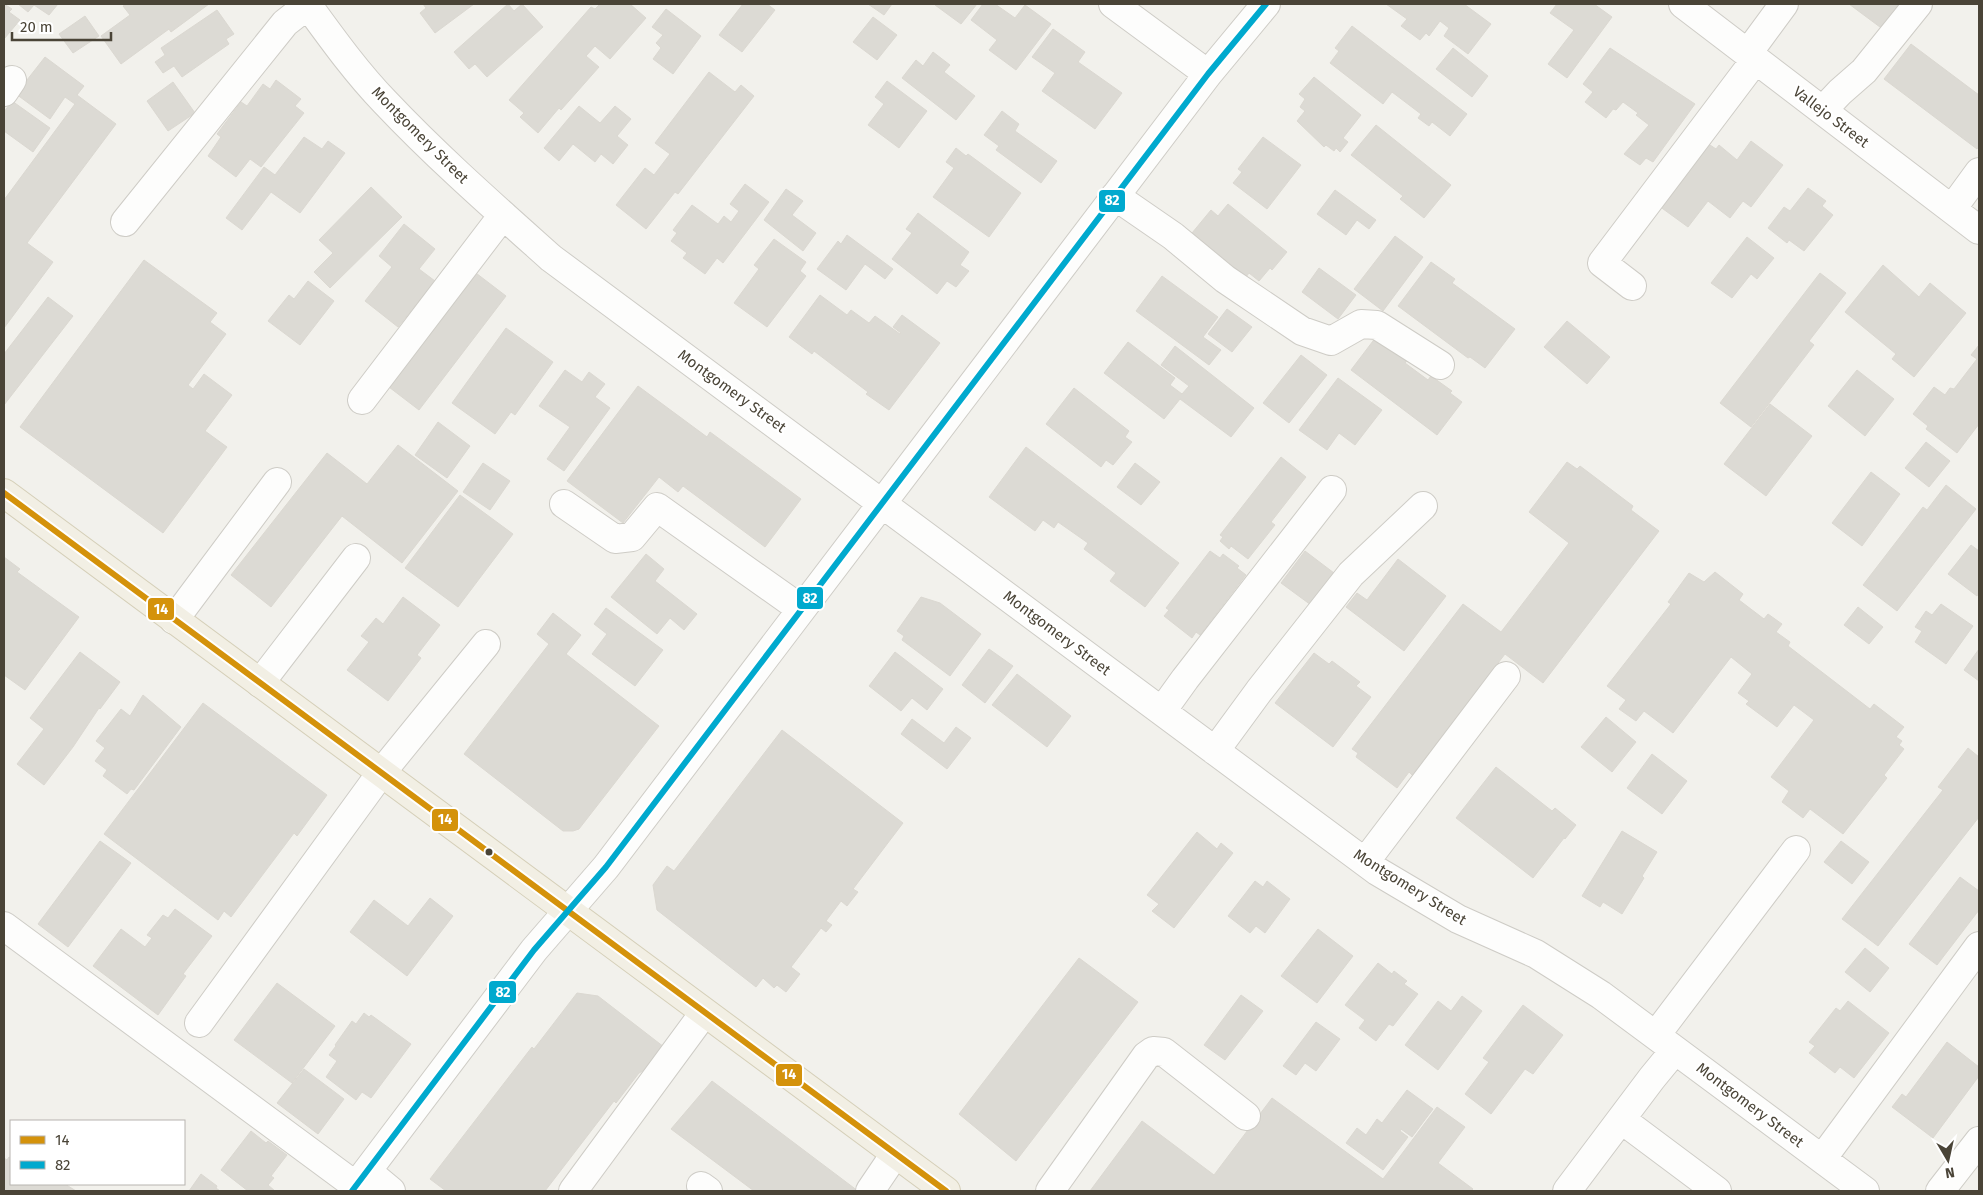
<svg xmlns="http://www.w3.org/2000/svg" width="1983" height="1195" viewBox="0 0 1983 1195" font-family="'Fira Sans',sans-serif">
	<rect width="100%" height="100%" fill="#f2f1ec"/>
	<path fill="#dcdad4" stroke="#dbd8d1" d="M4 4 12 9 9 12 20 20 4 39Z
		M18 4H58L49 15 34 5 28 12Z
		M127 4H209L171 32 169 29 121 64 101 36 130 15 123 6Z
		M423 4H474L435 33 420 13 426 8Z
		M508 4 514 11 522 4 543 27 487 77 475 64 469 69 454 52Z
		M600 4H630L646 18 610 59 595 46 586 56 599 67 561 110 559 108 538 133 520 117 524 113 509 100 591 7 595 9Z
		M743 4H767L775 10 742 52 719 35Z
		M868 4H892L884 15Z
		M936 4H977L961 24 935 5Z
		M983 4H995L1015 18 1025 5 1051 24 1016 70 989 50 997 40 971 20Z
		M1386 4H1464L1491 24 1468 54 1444 36 1449 28 1440 21 1429 36 1426 33 1420 40 1401 26 1407 19Z
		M1557 4H1594L1612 17 1567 78 1548 64 1574 30 1550 13Z
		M1849 4H1910L1888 33Z
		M666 9 701 36 673 74 653 59 661 48 656 43 663 35 652 27Z
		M217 10 234 34 226 39 229 44 182 77 174 66 163 73 155 62 165 55 161 48Z
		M85 16 99 36 73 53 59 34Z
		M873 17 897 35 877 60 853 42Z
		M1352 26 1467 114 1450 136 1432 122 1429 126 1418 118 1421 114 1392 92 1383 104 1330 63 1339 51 1335 48Z
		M1053 29 1085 52 1078 62 1122 93 1095 129 1042 91 1055 73 1032 57Z
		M1911 44 1979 95V146L1977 149 1884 79Z
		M1453 48 1488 76 1472 97 1436 69Z
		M1610 48 1695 104 1653 162 1646 158 1640 165 1624 154 1649 125 1636 115 1638 113 1623 102 1616 110 1613 109 1606 118 1585 102 1593 92 1583 84Z
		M933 52 950 65 944 72 975 96 956 120 902 78 916 60 923 66Z
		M45 57 84 86 77 95 116 124 27 243 53 262 4 328V200L75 104 65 97 50 119 16 94Z
		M709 72 735 92 741 85 754 96 678 194 675 192 646 229 616 205 645 168 654 175 670 154 655 143Z
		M1314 77 1361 115 1343 138 1348 142 1340 152 1336 148 1334 151 1326 145 1324 147 1297 121 1305 111 1300 107 1305 99 1299 94Z
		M276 80 301 99 295 106 304 113 261 167 250 159 236 177 208 156 221 137 217 134 241 102 247 106 263 84 270 89Z
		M887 81 927 111 899 148 868 125 884 104 875 97Z
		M173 82 195 113 168 131 147 101Z
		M12 101 50 128 33 152 4 131V112Z
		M579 106 600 123 615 106 631 119 617 136 628 145 613 164 601 154 595 162 573 144 559 161 544 148Z
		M1002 111 1019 124 1015 131 1057 161 1041 183 996 150 999 146 984 135Z
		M1376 125 1451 185 1424 218 1400 199 1403 196 1351 155Z
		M304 137 322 149 328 141 345 153 300 213 271 192 242 230 226 218 264 167 275 175Z
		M1263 137 1301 165 1267 209 1233 183 1242 172 1238 169Z
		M1751 141 1783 165 1751 207 1743 201 1730 218 1708 201 1688 227 1659 206 1707 143 1716 149 1719 145 1737 160Z
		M956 148 966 156 968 154 1021 193 989 237 933 197 954 168 946 162Z
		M745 184 769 202 723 263 717 258 705 274 683 258 687 253 671 241 677 233 673 230 692 205 718 224 724 216 731 222 739 211 730 204Z
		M371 187 402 217 330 288 314 272 333 253 319 240Z
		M1808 188 1826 201 1822 206 1833 215 1804 251 1789 240 1787 243 1768 228 1784 207 1790 211Z
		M786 189 803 201 792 215 816 233 803 251 764 220Z
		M1335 190 1376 220 1369 229 1357 220 1346 235 1317 214Z
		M1228 204 1287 252 1272 270 1270 268 1259 281 1249 273 1246 277 1192 233 1211 210 1218 216Z
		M918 213 969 252 960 265 969 271 956 287 947 281 937 294 892 259 912 233 906 229Z
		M404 224 435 249 419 269 435 281 398 327 365 301 392 267 379 256Z
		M847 235 893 269 885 279 865 264 846 290 817 269 838 241 841 244Z
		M1395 236 1423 257 1383 311 1354 289Z
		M1747 237 1774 258 1757 279 1751 274 1732 298 1711 283Z
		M774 239 806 262 800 271 806 276 767 327 734 303 759 269 754 265Z
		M144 260 217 313 210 322 226 334 188 385 193 389 204 374 232 395 205 431 227 447 163 533 20 427Z
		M1431 262 1455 279 1452 283 1515 329 1485 368 1470 357 1468 358 1398 306Z
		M1883 265 1919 297 1930 283 1966 313 1914 377 1892 359 1896 354 1845 312Z
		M1319 268 1356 295 1338 319 1302 292Z
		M472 270 506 296 419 410 385 384Z
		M1820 273 1846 293 1809 341 1814 345 1751 427 1720 403Z
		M1162 276 1218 317 1203 337 1221 350 1209 365 1136 311Z
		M308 281 334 301 300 345 268 321 289 295 294 299Z
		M820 295 847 315 851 310 869 323 875 316 900 334 901 333 893 327 902 315 940 343 889 410 866 394 868 392 814 351 812 354 789 337Z
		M48 297 73 316 4 405V354Z
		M1227 309 1252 327 1232 352 1208 334Z
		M1567 321 1610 357 1587 384 1544 347Z
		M506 328 553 362 515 415 511 412 495 434 452 403Z
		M1376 337 1408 359 1405 363 1428 380 1431 376 1452 391 1450 393 1462 402 1437 435 1351 370Z
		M1128 342 1175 378 1170 385 1182 394 1189 386 1161 365 1175 346 1254 408 1231 437 1180 399 1164 419 1104 373Z
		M1979 345V424L1957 453 1926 429 1928 426 1913 414 1934 387 1945 395 1950 388 1954 389 1977 359 1971 355Z
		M1301 355 1327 375 1289 423 1263 403Z
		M565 370 582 382 589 372 605 384 595 397 610 408 564 471 547 459 570 427 539 406Z
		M1857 370 1894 399 1865 436 1828 406Z
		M1338 378 1382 410 1355 445 1339 433 1327 450 1299 430Z
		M638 386 707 437 710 432 801 499 765 547 683 486 678 492 659 477 623 523 567 481Z
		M1074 388 1129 431 1125 437 1132 442 1113 465 1106 460 1101 467 1046 424Z
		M1770 404 1812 436 1766 496 1724 464Z
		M438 422 470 446 447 478 415 455Z
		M1926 442 1950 461 1929 487 1905 468Z
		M398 445 458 491 402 563 342 516 271 607 231 575 327 453 367 484Z
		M1026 447 1179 563 1145 607 1110 581 1116 573 1084 549 1088 543 1058 522 1054 528 1043 520 1035 531 989 497Z
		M1281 457 1306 477 1271 522 1275 525 1248 559 1231 546 1229 549 1220 541 1223 537 1220 535Z
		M1567 462 1577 469 1580 466 1633 506 1631 510 1659 531 1543 683 1505 654 1412 775 1409 772 1397 788 1356 757 1358 753 1352 749 1463 604 1501 632 1569 543 1529 512Z
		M483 463 510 481 490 510 463 492Z
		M1135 463 1160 482 1141 505 1117 487Z
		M1871 472 1900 494 1862 546 1832 523Z
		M1946 485 1976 509 1897 611 1863 585 1923 507 1927 510Z
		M460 495 513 534 458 607 405 568Z
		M1971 545 1979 551V592L1977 596 1948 574Z
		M1210 551 1220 558 1223 554 1239 566 1237 568 1246 575 1200 635 1196 632 1192 638 1164 616 1169 610 1166 608Z
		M1305 551 1334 573 1311 605 1281 583Z
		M646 554 664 569 655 581 697 614 684 630 670 618 657 634 611 597Z
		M4 557 20 569 17 572 79 617 25 690 4 675Z
		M1398 559 1446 596 1404 651 1346 607 1357 593 1367 600Z
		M1715 572 1743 594 1739 600 1764 619 1768 614 1782 624 1776 632 1790 642 1788 646 1870 709 1874 704 1904 727 1896 737 1902 741 1899 745 1904 749 1884 775 1887 778 1843 834 1810 809 1803 818 1782 802 1789 791 1771 777 1814 720 1794 705 1777 727 1746 704 1749 701 1738 693 1752 674 1731 657 1673 733 1644 711 1636 721 1619 709 1626 700 1607 686 1671 604 1668 602 1689 573 1704 582Z
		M403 597 440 625 417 655 421 658 388 701 347 670 369 642 361 636 376 618 383 624Z
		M921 597 940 603 981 634 950 676 902 640 904 636 897 631Z
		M1941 604 1973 626 1946 664 1915 642 1922 631 1915 627 1926 611 1932 615Z
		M1858 607 1883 627 1869 644 1844 625Z
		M606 608 663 650 635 686 592 654 607 634 594 624Z
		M553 613 581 635 566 654 659 726 579 829 573 831H563L464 754 549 644 537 634Z
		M989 649 1013 666 985 703 962 685Z
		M1979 649V681L1964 670Z
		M80 652 120 682 100 709 99 708 73 747 44 785 17 764 44 729 30 718Z
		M895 652 943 689 927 710 912 698 901 711 869 686Z
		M1314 653 1329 664 1332 661 1360 682 1356 686 1371 697 1333 747 1275 703Z
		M1017 674 1071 716 1047 747 992 705Z
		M143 695 181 727 134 790 131 789 127 794 103 776 107 770 95 761 105 748 96 741 121 709 130 716Z
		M203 703 327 795 297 836 294 833 231 917 224 911 218 920 104 834Z
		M1606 717 1636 742 1612 772 1581 747Z
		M912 719 944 743 956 727 971 738 947 769 901 734Z
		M782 730 903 823 853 889 858 892 847 906 841 901 826 921 832 925 826 932 821 928 791 967 800 974 786 992 777 985 774 988 763 978 756 987 657 910 653 885 667 866 674 871Z
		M1968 748 1979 757V817L1878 946 1842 919 1943 790 1938 787Z
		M1652 754 1687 781 1662 814 1627 788Z
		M1496 767 1552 811 1555 808 1576 825 1565 839 1564 838 1533 878 1456 818Z
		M1622 831 1657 852 1642 876 1644 878 1622 914 1603 902 1600 907 1582 896Z
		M1197 832 1217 849 1221 843 1233 853 1174 928 1152 911 1159 904 1147 895Z
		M100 841 131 863 68 947 38 924Z
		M1841 841 1869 862 1852 884 1824 862Z
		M1960 877 1979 891V910L1937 965 1909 944Z
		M1255 881 1263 887 1267 881 1290 899 1265 933 1256 926 1250 933 1228 916Z
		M430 898 453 916 407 976 350 932 374 900 408 926Z
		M175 909 212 936 183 974 186 976 158 1015 93 966 121 929 145 947 152 938 147 935 163 915 168 918Z
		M1318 929 1353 956 1317 1003 1281 976Z
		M1865 948 1889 968 1870 992 1845 972Z
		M1079 958 1138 1002 1016 1161 959 1114Z
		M1378 963 1392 974 1394 971 1407 981 1404 984 1418 994 1393 1026 1389 1024 1376 1041 1359 1028 1365 1020 1345 1005Z
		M277 983 335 1026 292 1083 234 1040Z
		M577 993 598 996 664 1047 648 1068 639 1073 616 1103 614 1101 545 1191H446L430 1179 532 1047 534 1049Z
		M1241 995 1263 1011 1225 1060 1204 1045Z
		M1462 996 1482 1011 1438 1070 1405 1045 1438 1001 1451 1011Z
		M1848 1001 1889 1033 1854 1078 1840 1067 1835 1073 1809 1053 1815 1046 1809 1042 1836 1008 1840 1011Z
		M1523 1005 1563 1035 1533 1074 1525 1069 1491 1114 1465 1094 1489 1062 1483 1058Z
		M364 1013 369 1017 371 1015 411 1044 371 1098 362 1092 356 1100 326 1077 337 1061 329 1055 336 1046 335 1045 352 1021 356 1024Z
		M1316 1022 1340 1039 1316 1071 1305 1063 1296 1075 1283 1066Z
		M1947 1042 1979 1067V1076L1933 1138 1892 1107 1902 1094 1906 1097Z
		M304 1069 344 1099 318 1134 277 1103Z
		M712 1081 858 1191H754L671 1129Z
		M1407 1090 1433 1109 1412 1137 1401 1129 1400 1131 1408 1137 1383 1170 1346 1143 1357 1128 1366 1135 1377 1119 1382 1123Z
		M1272 1098 1383 1179 1437 1107 1465 1127 1438 1163 1473 1189 1471 1191H1090L1142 1121 1214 1175Z
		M251 1131 266 1143 268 1141 287 1155 271 1176 274 1178 268 1185 275 1191H248L221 1170Z
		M9 1157 11 1158V1184H65L76 1191H4V1158L7 1160Z
		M201 1174 217 1186 216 1188 220 1191H189Z"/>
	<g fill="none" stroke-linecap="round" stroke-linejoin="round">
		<g stroke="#ceccc6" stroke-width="30">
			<path id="minor" d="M307 4C331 37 356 72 385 102 437 157 494 207 551 258L1377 871 1458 919 1536 954 1601 995 1865 1191
				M1113 4 1208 74
				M1683 4 1979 230
				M1748 53 1784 4
				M4 92 12 80
				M1823 110 1840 92 1864 71 1918 4
				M1115 196 1173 236 1225 279 1302 331 1331 341 1361 324 1377 325 1440 365
				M1952 209 1979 172
				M125 222 285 23 308 5
				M1632 286 1602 263 1756 59
				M362 400 503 215
				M564 504 615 539 632 537 657 507 801 609
				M174 620 277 482
				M260 683 356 558
				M1162 711 1185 679 1332 490
				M1215 751 1259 691 1351 574 1423 506
				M1365 862 1506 676
				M4 926 356 1186
				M199 1023 381 773 486 644
				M1656 1035 1796 850
				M1622 1120 1717 1191
				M1822 1159 1979 946
				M367 1171 391 1191
				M701 1186 708 1191
				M352 1191 534 950 606 867 1208 74 1266 4
				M573 1191 704 1013
				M870 1191 895 1154
				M1050 1191 1146 1056 1153 1051 1164 1052 1246 1116
				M1567 1191 1652 1078 1675 1050
				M1940 1191 1979 1141"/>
		</g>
		<g stroke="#d5cfb8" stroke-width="30">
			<path id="major" d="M4 493 946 1191"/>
		</g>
		<use href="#minor" stroke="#fdfdfc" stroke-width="28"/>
		<use href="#major" stroke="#f2efe4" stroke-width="28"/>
		<g stroke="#fff" stroke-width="10">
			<path id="bus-1" d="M4 493 946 1191"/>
		</g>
		<g stroke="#fff" stroke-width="10">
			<path id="bus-2" d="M352 1191 534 950 606 867 1208 74 1266 4"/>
		</g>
		<use href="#bus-1" stroke="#d4920b" stroke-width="6"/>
		<use href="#bus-2" stroke="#00a9ce" stroke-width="6"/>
	</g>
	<circle fill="#4a4437" stroke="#fff" stroke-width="2" cx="489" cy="852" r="4.5"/>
	<g text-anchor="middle" stroke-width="5" stroke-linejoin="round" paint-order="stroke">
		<g font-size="15" fill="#4a4437" stroke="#fff">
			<text transform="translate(1831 117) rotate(37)" y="5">Vallejo Street</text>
			<text transform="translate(420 135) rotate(45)" y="5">Montgomery Street</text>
			<text transform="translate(732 391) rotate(36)" y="5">Montgomery Street</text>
			<text transform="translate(1057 633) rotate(37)" y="5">Montgomery Street</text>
			<text transform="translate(1410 887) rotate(32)" y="5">Montgomery Street</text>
			<text transform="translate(1750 1105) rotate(37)" y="5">Montgomery Street</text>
		</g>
	</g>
	<g stroke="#fff" stroke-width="2">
		<rect x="1098" y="189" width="28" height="24" rx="5" fill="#00a9ce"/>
		<rect x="796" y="586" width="28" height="24" rx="5" fill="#00a9ce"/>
		<rect x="147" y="597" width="28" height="24" rx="5" fill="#d4920b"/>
		<rect x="431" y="808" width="28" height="24" rx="5" fill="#d4920b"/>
		<rect x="488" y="980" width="29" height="24" rx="5" fill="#00a9ce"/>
		<rect x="775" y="1063" width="28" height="24" rx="5" fill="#d4920b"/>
	</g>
	<g font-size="14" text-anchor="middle" font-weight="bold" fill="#fff">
		<text x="1112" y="205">82</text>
		<text x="810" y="603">82</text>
		<text x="161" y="614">14</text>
		<text x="445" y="824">14</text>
		<text x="503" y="997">82</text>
		<text x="789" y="1079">14</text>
	</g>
	<rect width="1983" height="1195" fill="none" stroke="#4a4437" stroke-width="10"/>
	<rect x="10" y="1120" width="175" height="65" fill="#ffffff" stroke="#b7b4af"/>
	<rect x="20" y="1136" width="25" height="8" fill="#d4920b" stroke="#b7b4af"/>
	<text x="55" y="1145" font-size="15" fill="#4a4437">14</text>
	<rect x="20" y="1161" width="25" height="8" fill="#00a9ce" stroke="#b7b4af"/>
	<text x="55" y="1170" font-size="15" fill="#4a4437">82</text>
	<g transform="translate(1948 1160) rotate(171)" stroke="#ffffff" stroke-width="4" paint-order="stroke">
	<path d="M0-4L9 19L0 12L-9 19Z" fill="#4a4437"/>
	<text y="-8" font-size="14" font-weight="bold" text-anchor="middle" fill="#4a4437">N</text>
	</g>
	<path d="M12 32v8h99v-8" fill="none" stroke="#4a4437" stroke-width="2.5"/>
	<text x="20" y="32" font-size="15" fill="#4a4437" stroke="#ffffff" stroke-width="4" paint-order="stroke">20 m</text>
</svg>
